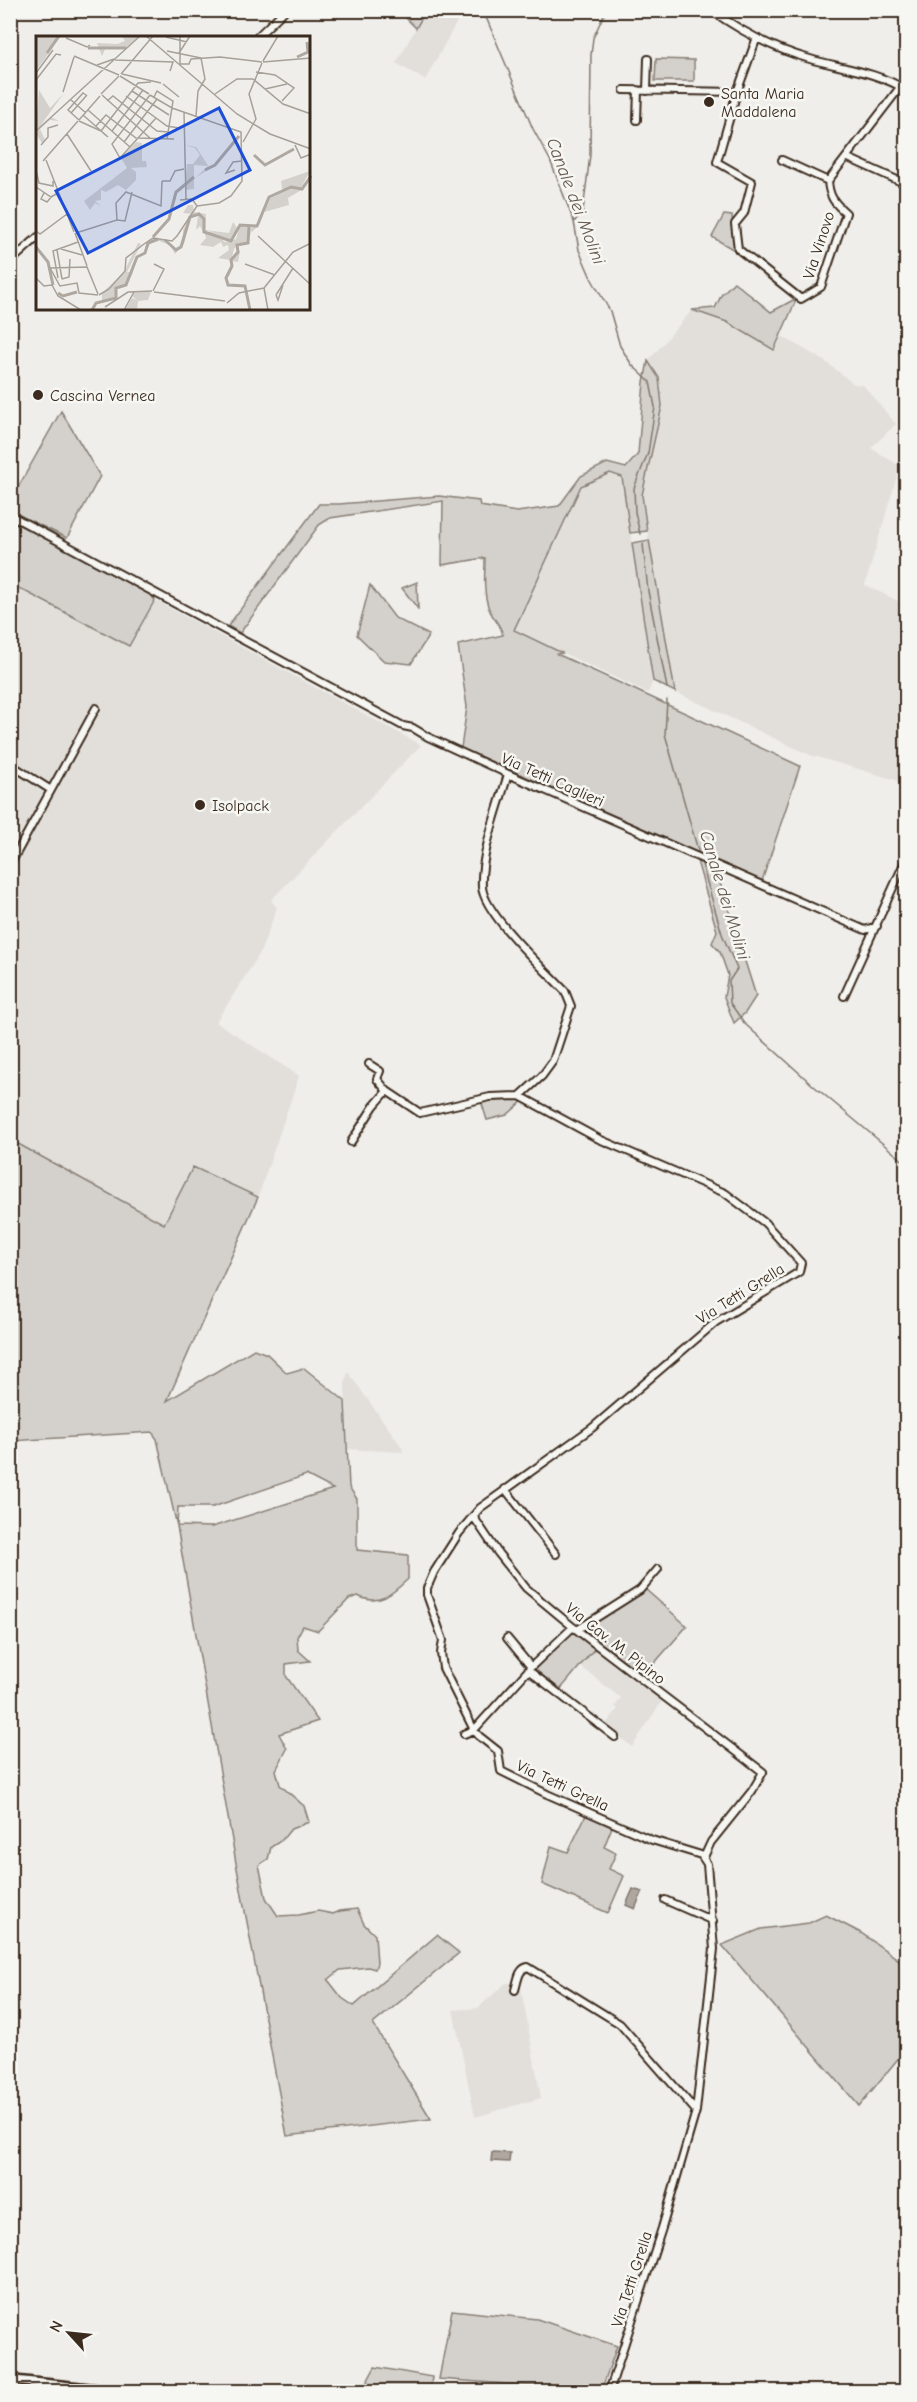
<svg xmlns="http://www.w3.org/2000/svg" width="917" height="2402" viewBox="0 0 917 2402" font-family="'Comic Neue',sans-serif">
	<rect width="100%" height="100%" fill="#efeeea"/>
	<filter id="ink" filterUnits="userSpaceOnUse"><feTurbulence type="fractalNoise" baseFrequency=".0167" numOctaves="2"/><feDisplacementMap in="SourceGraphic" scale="12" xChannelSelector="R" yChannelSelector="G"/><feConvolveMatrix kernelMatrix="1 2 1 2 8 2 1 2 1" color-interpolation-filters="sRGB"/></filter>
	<g filter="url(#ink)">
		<path fill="#e2dfdb" d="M399 11H463L425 80 396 63 416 28Z
			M692 310 727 322 773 349 780 335 826 362 854 384 863 385 896 424 871 448 900 466 865 585 906 605V783L810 755 675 692 658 606 642 495 662 406 659 378 648 361Z
			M610 473 622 477 653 681 648 693 514 630 582 486Z
			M10 584 129 646 155 600 421 745 271 900 277 908 260 953 216 1022 299 1076 258 1197 193 1167 164 1224 11 1140Z
			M348 1372 402 1447 403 1452 347 1449 345 1383Z
			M595 1648 662 1701 632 1747 605 1725 618 1709 615 1706 621 1698 580 1666Z
			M520 1982 541 2098 475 2117 453 2010 478 2008 506 1983Z"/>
		<path fill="#d4d1cc" stroke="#887e75" stroke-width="1.5" fill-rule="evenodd" d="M399 11H426L416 28Z
			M656 59 694 60V81H655Z
			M724 215 732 216 736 251 712 237Z
			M734 282 771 312 797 298 774 350 727 322 692 310 715 308 722 294Z
			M648 361 659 378 662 406 642 495 647 531 630 533 622 477 610 473 581 486 514 630 562 653 557 654 800 766 762 881 461 748 467 707 458 645 503 635C500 623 491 617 488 606 483 591 485 574 485 558L442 565 443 501 330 518 319 525 240 633 228 626 319 504H339L439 496 479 501 480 506 517 512 559 506 581 476 607 463 626 468 638 454 644 382Z
			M61 411 100 476 67 538 10 511 11 500Z
			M10 520 145 590 155 600 129 646 11 584Z
			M649 540 675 692 653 681 632 543Z
			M417 582 418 609 402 588Z
			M370 585 395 618 429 635 411 664 384 661 357 635Z
			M697 861 716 870 756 996 745 1013 734 1023 724 997 728 975 720 952 712 943 717 931Z
			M515 1097 524 1100 507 1115 487 1120 481 1101Z
			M11 1140 164 1224 193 1167 258 1197 167 1401 254 1349 267 1354 287 1373 304 1368 345 1401 349 1487 357 1499V1550L408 1555V1579C393 1593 379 1607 358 1596L349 1599 318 1631 303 1626 297 1637 298 1650 310 1661 286 1664V1676L318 1721 279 1734 287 1749 276 1770 280 1785 304 1806 309 1822 291 1829 282 1840 271 1847 268 1859 259 1865 266 1898 278 1916 299 1915 318 1911 333 1914 340 1911 357 1909 364 1924 375 1935 377 1963 375 1969 368 1967 340 1970 328 1980 342 1998 354 2006 437 1935 459 1953 373 2024 431 2119 287 2136 236 1863 177 1526 157 1439 152 1432 11 1441ZM306 1475 333 1489 212 1527 177 1526 178 1507H213Z
			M645 1589 687 1626 644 1675 589 1634 585 1628Z
			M573 1629 595 1648 560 1690 535 1669Z
			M586 1815 612 1827 604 1847 616 1853 609 1869 624 1876 608 1913 542 1884 551 1846 568 1852Z
			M826 1915 861 1933 906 1965V2049L859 2106 722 1945 761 1929 809 1923Z
			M452 2310 537 2319 617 2346 601 2391 439 2379Z
			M375 2367 432 2377 430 2391H362Z"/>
		<path fill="#afa8a1" stroke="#81766d" stroke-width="1.5" d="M633 1889 642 1892 635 1909 626 1905Z
			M492 2152 510 2153 509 2162 491 2161Z"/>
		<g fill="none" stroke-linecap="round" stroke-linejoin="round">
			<path stroke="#81766d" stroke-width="1.5" d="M483 10 533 129 550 160 574 222 579 250 591 278 610 311 620 346 632 365 650 382 655 407 648 453 634 488 635 512 640 534
				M574 222 583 211 590 155 591 55 593 38 606 10
				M643 544 648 591 667 688
				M667 700 665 734 699 854
				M701 861 722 934 737 969 729 981 730 1003 745 1024 815 1087 906 1163"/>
			<g stroke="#3b2a1e" stroke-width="10">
				<path id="minor" d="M711 10C742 32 773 49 810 59 841 68 878 72 906 90
					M256 38 285 10
					M756 40 737 92 717 162 752 182 744 213 735 224 738 249 801 299 821 287 846 213C834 203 829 196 828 181
					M624 90 737 92
					M647 91 648 59
					M637 120 638 90
					M848 158 906 184
					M782 160 828 181
					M828 181 901 86
					M10 262 38 237
					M10 515 403 726 413 728 428 737 508 774 865 930 877 926
					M10 764 51 790
					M508 774C499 806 480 855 482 887 484 914 545 970 565 991L571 1006 553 1061 542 1076 520 1096
					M10 865 96 708
					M844 996 906 859
					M369 1064 380 1071 377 1079 387 1091 420 1113 490 1097 520 1096 599 1139 725 1193 765 1223 801 1263 799 1272 716 1322 592 1428 480 1508 459 1533 434 1572 427 1588V1595L443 1640 441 1653 443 1668 474 1730 479 1736 498 1751 501 1771 547 1794 652 1840 701 1855 707 1864 714 1949 696 2111 662 2228 609 2392
					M351 1142 374 1106 387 1091
					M505 1489 556 1554
					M473 1516 498 1553 526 1588 573 1627 763 1772 752 1791 711 1842 704 1857
					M577 1630 640 1590 658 1569
					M507 1638 531 1667
					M528 1670 615 1737
					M464 1734 474 1730 531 1667 573 1627
					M665 1900 713 1921
					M515 1990C518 1981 518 1969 528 1967L620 2024 696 2111"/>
			</g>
			<g stroke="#3b2a1e" stroke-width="13">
				<path id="tertiary" d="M10 2380 122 2392"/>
			</g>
			<use href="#minor" stroke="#f6f6f2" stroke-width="6"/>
			<use href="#tertiary" stroke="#f6f6f2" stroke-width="8"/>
		</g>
	</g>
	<g fill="#3b2a1e" stroke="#f6f6f2" stroke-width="2">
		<circle cx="709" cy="102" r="6"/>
		<circle cx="38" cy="395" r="6"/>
		<circle cx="200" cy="805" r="6"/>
	</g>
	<g text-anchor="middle" stroke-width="5" stroke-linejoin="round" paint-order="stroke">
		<g font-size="16" fill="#3b2a1e" stroke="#f6f6f2" text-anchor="start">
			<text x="721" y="99">Santa Maria<tspan x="721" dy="18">Maddalena</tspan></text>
			<text x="50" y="401">Cascina Vernea</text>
			<text x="212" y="811">Isolpack</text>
		</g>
		<g font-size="16" fill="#3b2a1e" stroke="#f6f6f2">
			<text transform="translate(818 245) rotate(-72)" y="6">Via Vinovo</text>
			<text transform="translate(553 779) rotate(24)" y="6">Via Tetti Caglieri</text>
			<text transform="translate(740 1293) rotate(-32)" y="6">Via Tetti Grella</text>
			<text transform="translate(616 1643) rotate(38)" y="6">Via Cav. M. Pipino</text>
			<text transform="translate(563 1785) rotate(25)" y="6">Via Tetti Grella</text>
			<text transform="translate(631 2279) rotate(-72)" y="6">Via Tetti Grella</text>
		</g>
		<g font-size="18" font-style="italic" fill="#64564c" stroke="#f6f6f2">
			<text transform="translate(576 201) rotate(69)" y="6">Canale dei Molini</text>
			<text transform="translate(725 895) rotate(73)" y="6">Canale dei Molini</text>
		</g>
	</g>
	<g transform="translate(36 36)">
		<rect width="274" height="274" fill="#efeeea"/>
		<path d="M0 0H25L0 35ZM86 0H103L90 12 70 11 66 20 61 7 81 8 89 5ZM3 54 14 72 28 57 5 89 15 81 23 85 14 84 4 93 9 104 6 107 0 98 4 91 0 93ZM100 106 106 107V125H110L111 131 95 132 100 136V144L90 154 82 149 70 156 65 154V164L59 165 66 171 59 167 54 174 48 165 91 132 85 122ZM148 109 160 111 173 131 181 128 159 142 172 130 158 129V153L149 154V151L141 158 149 149 151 128H157L164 119 159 112ZM274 135 265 152 246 153 245 145ZM255 151 267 153 252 162 253 169 228 176 224 188 216 196 213 193 223 189 232 163ZM152 169H157L158 176 170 178 169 194 193 197 197 186 201 192 197 203 188 204 178 196 189 206 200 203 204 190 212 191 215 196 212 207 202 208 198 213 196 221 204 215 202 226 195 225 197 230 193 240H190L192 248 189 241 195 233 194 224 182 222 193 214 192 209 187 211 185 206 177 211 164 209 170 202 168 196H178L168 195V189L167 196 164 190 160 194 162 180 155 181 148 208 139 218 134 209 123 205 114 208 110 216V207L117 203H129L139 212 147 208V194L156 178 147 177ZM102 207 105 208 91 236H96L101 219 96 239 89 250 80 252 79 262 66 265V257L88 236ZM99 256H115L112 264 102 265 101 274H89L96 262 101 264 96 260Z" fill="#d4d1cc"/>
		<path fill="none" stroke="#afa8a1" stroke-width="3" d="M52 12H90M11 17 23 0M261 21 272 16 271 6M218 119 229 129 258 113M169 134 179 129 203 100M213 191 212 207 201 209 202 216 195 224 196 230 190 242 192 249 209 250 214 274M117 201 133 183 140 156 158 141M129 204 140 214 145 211 154 181 163 178 168 183V196L195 205 204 189 221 190 233 161 255 151 266 153 275 140M0 211 12 226 17 249M22 257 27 260 41 256M56 274 60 267 80 262V252L90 249 101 221 109 217 112 207 122 203"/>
		<path fill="none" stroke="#a7a098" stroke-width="1.5" d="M110 0 201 78 234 98 275 113M144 0V28H153L155 23 184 21 226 26M130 1 151 6M30 2 51 11 54 9M131 15 165 22M143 17 154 0M38 20 83 39M79 24 137 26 134 35M227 25 242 0M227 26 275 22M61 29 78 23M220 36 239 39 258 52 246 65M0 37 17 14M85 38 117 0M86 38 125 47M84 40 113 58M217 43 247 68 275 78M0 44 20 18 25 19M127 48 143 61M229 53 251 48M96 55 133 79M27 56 38 21M65 58 83 40M179 58 201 43H217M66 59 114 102M114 59 136 72 205 96 206 145 195 160 183 167 161 170M114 59 76 108 84 122 120 82M90 60 131 90 143 92M118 61 121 55 137 65 131 103M35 64 50 77M71 65 77 60 121 95 132 96M52 74 94 111M148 76 150 163M35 77 51 59M47 79 72 101 67 97M160 80 162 55 169 43 165 22M43 84 32 74 47 57 50 59M43 84 64 60M43 85 65 95M60 90 70 79 100 102 138 103M0 95 104 0M65 95 102 47 115 46M76 95 107 54M31 98 55 135M88 106 121 63M207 106 220 83 213 58 226 27M5 109 12 101V92L22 89M259 109 265 122 275 118M10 124 38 196M7 125 42 85M0 134 3 147 17 150V145M199 134 190 137 197 126 206 125M126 145H134L139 135 148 133M0 151 15 161 22 157M8 157 5 163 11 166 16 160M144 164 156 163 161 170M81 184 89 185 96 156M0 195 4 198 31 178M39 197 51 230M40 197 81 184 80 167 90 156 125 170 126 145M222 200 249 225M25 213 46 219M21 214 26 243M249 225 275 249M209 228 239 239M0 242 8 250 16 249 22 260 45 274M22 242 17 215 42 206M26 243 33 241 34 223M228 252 232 274M117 255 128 233 118 228M118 256 189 265M62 258 51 231 14 232 24 250 41 247 43 257 62 259M63 259 73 253 89 235 90 222 108 208 117 202 136 205 141 200 161 170M240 259 257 232M240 259 242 264 247 249M191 267 203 257 228 252 257 216 275 207M69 271 92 256 116 255M88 274 98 256"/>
		<path fill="#1d4ed8" fill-opacity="0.15" stroke="#1d4ed8" stroke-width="3" d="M183 72 214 134 52 217 20 155Z"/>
		<rect width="274" height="274" fill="none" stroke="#3b2a1e" stroke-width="3"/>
	</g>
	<rect width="917" height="2402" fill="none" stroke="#f6f6f2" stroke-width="36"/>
	<rect x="18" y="18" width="881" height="2366" fill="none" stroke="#3b2a1e" stroke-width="2" filter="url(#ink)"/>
	<g transform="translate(69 2333) rotate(297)" stroke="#f6f6f2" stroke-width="4.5" paint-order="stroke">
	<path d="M0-4.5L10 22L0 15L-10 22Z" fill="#3b2a1e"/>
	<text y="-9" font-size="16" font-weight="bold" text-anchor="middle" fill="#3b2a1e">N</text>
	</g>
</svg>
